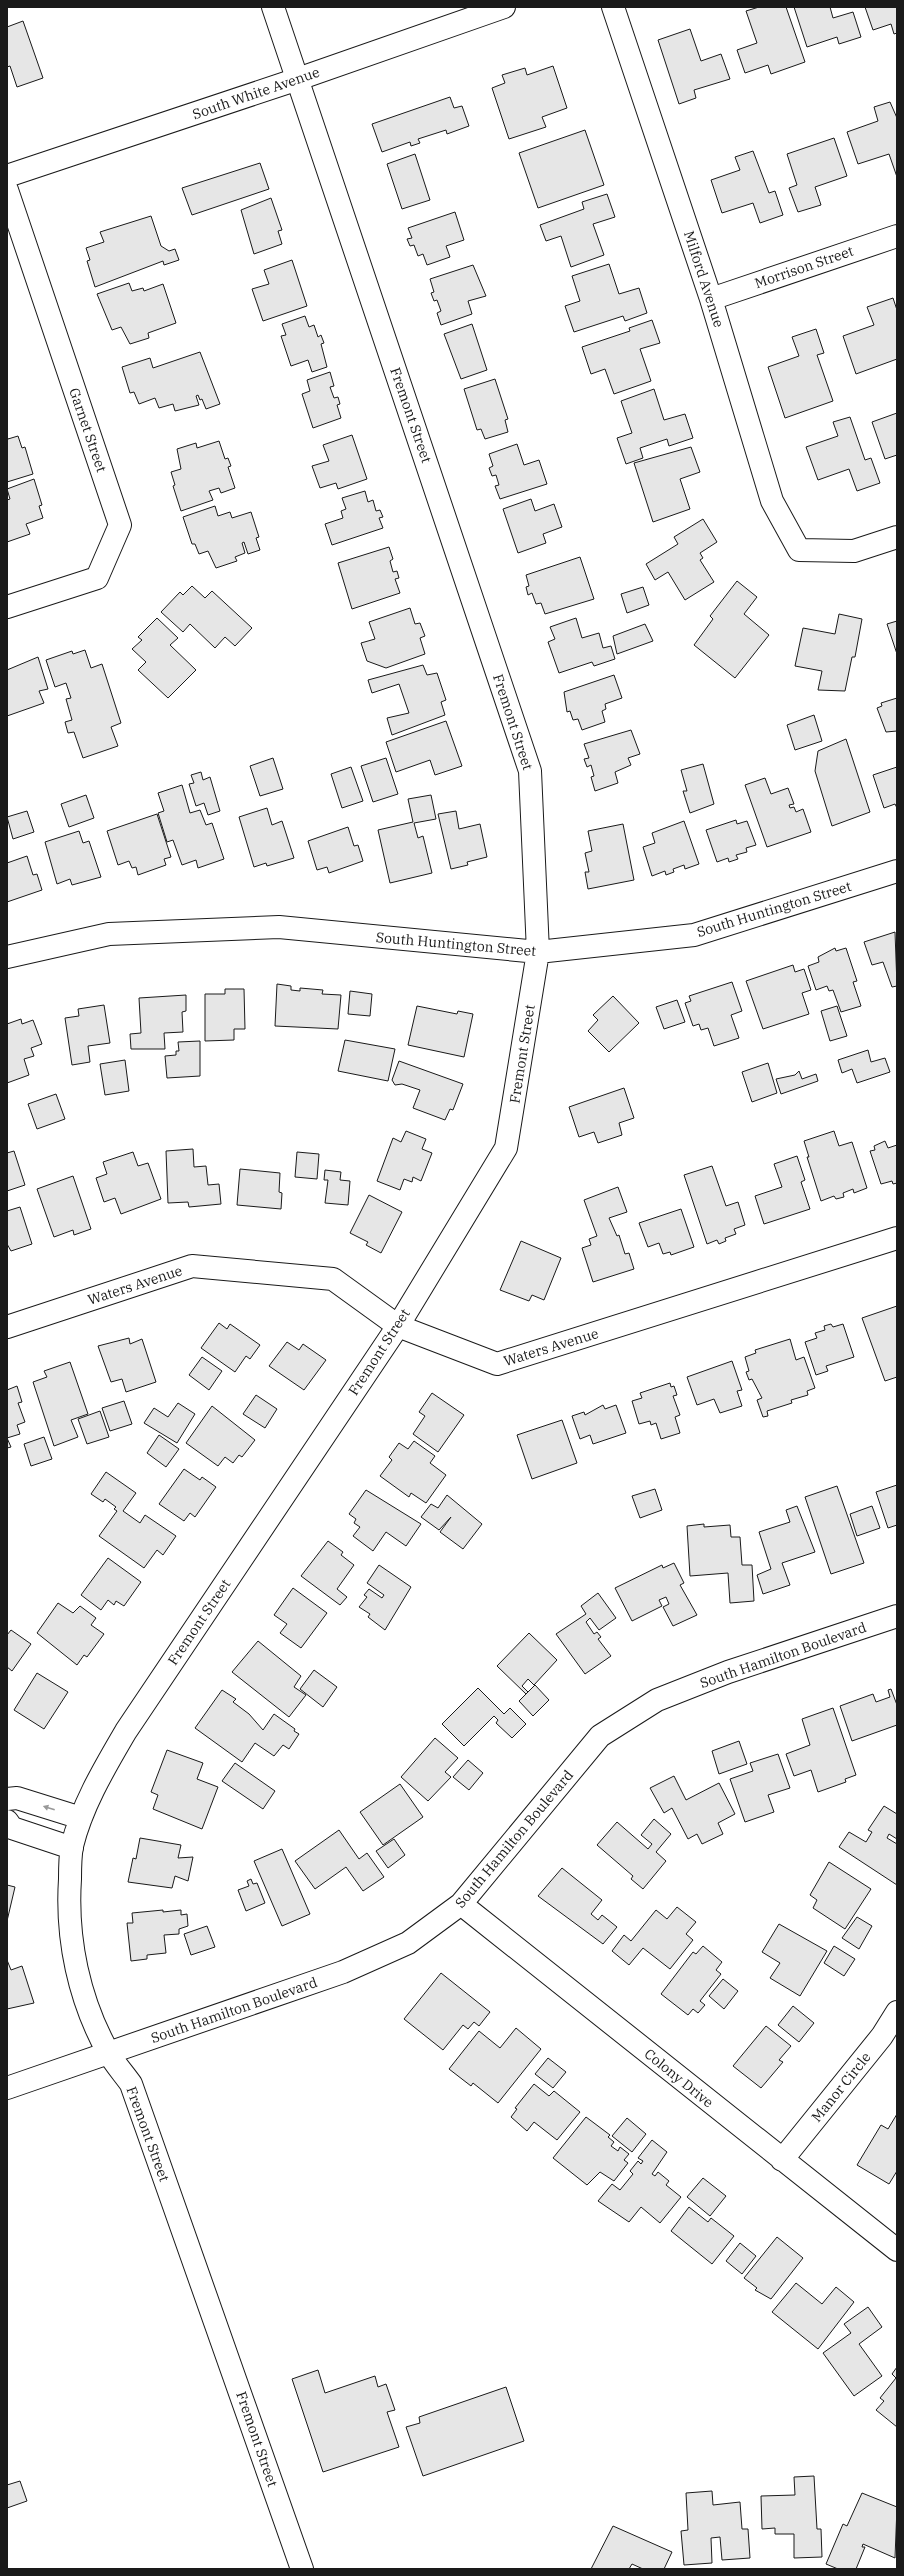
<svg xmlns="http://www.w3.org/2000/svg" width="904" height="2576" viewBox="0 0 904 2576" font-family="'IBM Plex Serif',serif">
	<rect width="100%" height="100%" fill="#fff"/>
	<path fill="#e6e6e6" stroke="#1a1a1a" d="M759 7H786L805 62 771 74 768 65 745 73 737 50 757 43 746 11Z
		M794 7H830L833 18 853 12 861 37 839 44 837 37 807 47Z
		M865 7H897V33L894 34 891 24 873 30Z
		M23 21 43 78 17 87 10 66 7 67V27Z
		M690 29 701 61 721 54 730 79 694 90 696 98 679 104 658 40Z
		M553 66 567 108 542 117 546 127 509 139 492 88 505 83 502 75 525 68 527 75Z
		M450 97 454 108 462 106 469 126 447 134 446 130 418 139 420 143 411 146 410 142 382 152 372 124Z
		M890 102 897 118V177L889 154 858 164 847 132 878 121 874 107Z
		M585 130 604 185 538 208 519 153Z
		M834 138 847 176 815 187 821 205 798 212 789 188 797 185 787 154Z
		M753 151 769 193 775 191 783 215 760 223 753 203 722 213 711 180 740 170 735 157Z
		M415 154 430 200 402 209 387 164Z
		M260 163 269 189 192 215 182 188Z
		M607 194 615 217 593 224 604 255 571 267 561 236 546 241 540 225 584 209 582 202Z
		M271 198 282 230 278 231 282 244 254 254 241 210Z
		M455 212 464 240 446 246 450 257 427 265 423 254 418 256 414 245 410 246 407 239 412 238 408 228Z
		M151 216 161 246 169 251 175 249 179 260 164 265 163 261 95 287 87 261 90 260 86 248 104 242 100 232Z
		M292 260 307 306 263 321 252 289 269 284 264 270Z
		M609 264 619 294 639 288 647 313 625 321 623 316 574 332 565 306 580 301 572 276Z
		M473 265 486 296 468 301 472 314 441 325 437 313 441 311 437 300 434 301 431 293 434 292 430 279Z
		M129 283 132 291 143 288 144 291 163 284 176 323 148 333 149 338 130 344 121 327 112 330 97 294Z
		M893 298 897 310V359L856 374 843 336 874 325 867 307Z
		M305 316 309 327 314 325 318 337 321 335 324 343 321 344 327 367 312 372 308 360 291 366 281 336 286 335 282 324Z
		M652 320 660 343 640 349 651 381 614 394 605 369 591 374 582 347 630 331 629 328Z
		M472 324 487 370 461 379 444 334Z
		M816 329 824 353 817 355 833 401 785 418 768 367 799 356 792 337Z
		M200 352 220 404 206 409 202 399 200 400 198 395 196 396 199 405 175 411 173 404 159 408 155 398 139 404 134 392 130 393 122 367 150 358 153 368Z
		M330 372 334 386 330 387 334 398 338 397 340 404 337 405 341 418 313 428 302 394 310 391 307 380Z
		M495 379 508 419 505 420 508 432 485 439 481 429 477 430 464 389Z
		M654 389 664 420 685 414 693 438 669 446 667 439 640 448 643 458 626 464 617 438 632 433 621 401Z
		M897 413V455L885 459 872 422Z
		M850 417 865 460 871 458 880 483 857 491 849 469 818 480 806 447 838 436 833 422Z
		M352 435 367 479 338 489 336 483 320 488 312 466 329 461 323 445Z
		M7 436 8 439 18 436 22 448 25 447 33 474 7 482Z
		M219 441 225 459 228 458 231 466 228 467 235 488 221 493 219 488 209 491 213 500 181 511 173 486 175 485 171 472 181 469 177 449 196 443 197 448Z
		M517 444 524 465 539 460 547 484 500 499 495 486 499 485 496 475 492 476 489 468 493 466 489 454Z
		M691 447 700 472 680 479 690 509 653 522 634 463Z
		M34 479 42 505 39 506 43 518 26 524 30 534 7 542V500L10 499 7 489Z
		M365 491 368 502 373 500 376 511 380 510 383 517 379 518 383 528 332 545 325 524 343 518 341 511 346 509 342 498Z
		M531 499 535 511 554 504 562 527 543 534 546 543 518 553 503 509Z
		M215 506 218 516 230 512 232 518 251 512 259 537 256 538 260 550 248 554 244 542 242 543 245 553 235 557 237 561 216 568 208 551 199 554 195 544H192L183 517Z
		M703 519 717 542 700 553 703 558 700 560 714 582 685 600 668 572 655 580 646 564 678 544 674 537Z
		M389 547 393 559 390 561 393 572 397 571 399 578 395 579 400 593 352 609 338 563Z
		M580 557 594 599 545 614 541 603 536 604 532 593 528 595 526 587 529 586 526 575Z
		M737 581 757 597 744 614 769 635 735 678 694 645 713 619 710 616Z
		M192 586 205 598 212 591 252 628 235 646 225 637 215 648 190 624 183 632 161 612 180 592 183 595Z
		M643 587 649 605 627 613 621 594Z
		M410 608 415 624 420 623 425 636 420 638 425 654 386 668 367 661 361 643 375 639 369 622Z
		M839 614 862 619 855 657H852L845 691 818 690 822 671 795 666 803 628 835 634Z
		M157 618 178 638 170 645 196 670 168 698 138 670 146 662 132 649 142 640 138 637Z
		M576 618 582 638 599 633 603 648 611 646 615 659 594 666 592 662 559 673 548 642 555 639 550 627Z
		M897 621V654L887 624Z
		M645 624 653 641 617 654 613 636Z
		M85 650 91 668 102 664 121 723 111 727 118 746 83 758 74 732 68 733 65 722 72 720 66 699 71 698 66 683 55 687 46 660 72 651 73 654Z
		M38 657 48 689 39 691 44 703 7 716V670Z
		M423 665 427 675 437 673 446 700 441 702 445 715 392 735 387 718 409 713 399 684 372 693 368 680Z
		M614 675 622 698 605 704 606 709 602 711 605 722 582 730 578 719 573 720 570 711 567 712 564 692Z
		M897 698V731L886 732 877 708 882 706 881 703Z
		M814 715 822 741 795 750 787 725Z
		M446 721 462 766 435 775 430 760 396 772 386 742Z
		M631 730 640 754 628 758 631 765 615 772 618 783 595 791 591 777 594 776 591 765 587 767 584 759 589 758 584 744Z
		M846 739 870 812 832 826 815 771 818 751Z
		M273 758 283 789 260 796 250 766Z
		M386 758 398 794 373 802 361 766Z
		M703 764 714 804 690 813 683 791H687L681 770Z
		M351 767 363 801 342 808 331 774Z
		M897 767V808L895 804 884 808 873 775Z
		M201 772 203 780 210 777 220 811 208 815 204 803 196 806 189 784 194 783 191 775Z
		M765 778 771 794 788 788 794 804 789 805 790 808 794 807 796 812 803 809 811 832 767 847 745 785Z
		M182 785 190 813 200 810 206 825 212 823 224 859 198 868 196 860 182 865 173 840 167 842 158 813 164 811 158 793Z
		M86 795 94 818 69 827 61 804Z
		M431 795 436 819 414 823 418 838 423 836 432 873 390 883 378 830 413 822 408 799Z
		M267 808 272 825 282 821 294 858 267 866 266 863 254 867 239 817Z
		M27 811 34 832 13 839 7 817Z
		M456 811 459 829 480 824 487 857 467 862 468 865 451 869 438 814Z
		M157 814 171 857 164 859 166 865 138 875 136 867 132 868 129 861 118 865 107 831Z
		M736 820 737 824 747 821 756 845 746 848 747 852 736 855 738 859 729 862 728 858 717 862 706 830Z
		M684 821 699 864 685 869 684 865 673 869 674 872 666 875 665 871 652 876 643 847 655 843 652 833Z
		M623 824 634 880 588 889 585 872H589L585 853 592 851 588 831Z
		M348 827 354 846 358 845 363 861 329 873 327 867 317 870 308 841Z
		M79 831 83 843 89 841 101 877 72 885 70 879 57 884 45 842Z
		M27 856 33 875 37 874 42 890 7 902V863Z
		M895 932 897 986 892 987 883 962 872 965 864 942Z
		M835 948 836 951 846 948 857 981 853 982 861 1006 841 1012 833 990 829 991 827 986 816 990 808 966 819 962 818 957Z
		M793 965 795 972 804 969 811 990 802 993 809 1014 763 1029 746 981Z
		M732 982 742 1011 731 1015 739 1038 714 1046 708 1028 701 1030 699 1024 693 1026 685 1003 691 1001 689 996Z
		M277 984 291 986V990L300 991V988L323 990 322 994 341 995 338 1029 275 1026Z
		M225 989H244L245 1029H234V1040L205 1041V994H225Z
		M350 991 372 994 370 1016 348 1014Z
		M186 995V1011L182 1012 183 1032 164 1033 165 1049H131L130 1034 141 1033 139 998Z
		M613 996 639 1023 609 1052 588 1031 598 1020 593 1015Z
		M677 1000 685 1022 664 1029 656 1007Z
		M104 1005 110 1043 88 1046 90 1062 72 1065 65 1018 79 1016 78 1009Z
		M417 1006 457 1014 458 1011 473 1014 464 1057 408 1045Z
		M837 1006 847 1036 830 1041 821 1011Z
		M21 1019 22 1024 33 1020 42 1044 31 1048 34 1056 24 1059 29 1075 7 1083V1024Z
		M345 1040 395 1049 388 1081 338 1071Z
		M200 1041V1076L167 1078 165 1056 176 1055V1051H179L178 1042Z
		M868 1050 871 1062 885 1058 890 1072 857 1083 852 1069 842 1073 838 1060Z
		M125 1060 129 1091 105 1095 100 1064Z
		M399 1061 463 1084 453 1110 450 1109 445 1120 413 1108 420 1090 402 1084 395 1085 392 1080Z
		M768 1063 777 1093 752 1102 742 1072Z
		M799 1071 802 1079 816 1074 818 1081 781 1094 776 1079 795 1075Z
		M624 1088 634 1118 619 1123 622 1135 598 1143 594 1132 579 1137 569 1107Z
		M56 1094 65 1119 37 1129 28 1104Z
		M406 1131 426 1139 422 1149 432 1153 421 1181 413 1177 412 1182 404 1179 400 1190 377 1181 393 1138 401 1142Z
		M834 1131 839 1146 852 1142 867 1188 854 1193 853 1189 843 1193 844 1197 836 1199 834 1196 821 1201 807 1157H809L804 1141Z
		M885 1141 888 1148 897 1145V1183L893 1184 892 1181 881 1184 870 1151 875 1150 874 1146Z
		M193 1149 194 1167 206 1166 208 1185 219 1184 221 1204 189 1207 188 1202 168 1203 166 1151Z
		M14 1151 25 1185 7 1191V1153Z
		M133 1152 138 1166 148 1163 161 1199 121 1214 115 1198 104 1202 96 1178 107 1174 103 1162Z
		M297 1152 319 1154 317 1179 295 1177Z
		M797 1156 805 1180 801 1182 810 1209 764 1224 755 1196 782 1187 774 1164Z
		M712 1166 726 1206 738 1202 745 1225 734 1229 736 1234 725 1238 726 1241 719 1244 717 1240 707 1244 684 1175Z
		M240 1169 280 1173 279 1192 282 1193 281 1209 237 1205Z
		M325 1170 341 1172 340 1180 350 1181 348 1205 325 1203 328 1180H324Z
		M73 1176 91 1229 74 1235 73 1230 54 1237 37 1189Z
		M618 1187 627 1212 609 1218 617 1236 619 1235 625 1254 629 1253 634 1269 593 1282 582 1248 591 1245 589 1239 597 1236 584 1200Z
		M369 1195 402 1212 381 1253 366 1245 368 1242 350 1233Z
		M20 1207 32 1244 11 1251 7 1244V1211Z
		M681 1209 694 1247 671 1255 670 1252 663 1254 659 1243 648 1247 639 1223Z
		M521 1241 561 1258 544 1300 532 1295 529 1301 500 1290Z
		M897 1306V1377L885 1381 862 1318Z
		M219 1323 227 1329 230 1324 260 1345 250 1359 246 1356 235 1372 201 1348Z
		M831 1324 833 1327 843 1324 854 1357 826 1366 828 1371 816 1375 805 1342 817 1338 815 1333 825 1330 824 1326Z
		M129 1338 130 1344 142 1339 156 1382 126 1392 122 1379 111 1382 98 1346Z
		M790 1339 796 1360 804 1357 815 1388 807 1391 808 1395 791 1400 792 1403 767 1411 768 1416 763 1417 757 1400 762 1398 752 1379 749 1380 746 1372 749 1371 745 1357 756 1353 755 1350Z
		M287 1342 299 1350 303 1344 326 1360 304 1390 269 1366Z
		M202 1357 222 1371 209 1390 189 1375Z
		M732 1361 742 1390 737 1391 742 1406 720 1413 714 1399 697 1405 687 1377Z
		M70 1362 88 1414 71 1420 78 1437 54 1446 33 1382 47 1377 44 1371Z
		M670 1383 671 1387 674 1386 677 1395 673 1396 680 1415 675 1417 680 1433 661 1439 656 1423 651 1425 650 1421 639 1424 632 1401 642 1398 640 1393Z
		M17 1386 22 1402 18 1403 25 1422 17 1425 20 1434 7 1438 11 1447 7 1448V1390Z
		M432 1393 464 1415 438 1452 413 1434 425 1416 419 1412Z
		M256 1395 277 1409 265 1428 243 1414Z
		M124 1401 132 1424 110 1431 102 1408Z
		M178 1403 195 1414 177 1443 144 1423 154 1408 168 1417Z
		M603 1405 605 1409 616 1405 626 1433 593 1444 590 1435 580 1439 572 1416 584 1412 585 1415Z
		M212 1406 255 1440 242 1457 239 1455 233 1463 225 1457 218 1466 186 1443Z
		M100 1411 109 1437 87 1444 78 1419Z
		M562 1420 577 1463 532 1479 517 1435Z
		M159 1435 179 1449 166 1467 147 1453Z
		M44 1437 52 1459 31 1466 24 1444Z
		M414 1441 435 1456 430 1463 446 1475 426 1503 411 1493 409 1497 380 1476 392 1460 389 1457 399 1443 408 1449Z
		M184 1469 200 1480 202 1477 216 1487 195 1517 190 1513 184 1521 159 1504Z
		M106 1472 136 1493 123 1511 140 1523 145 1515 176 1536 163 1555 157 1550 144 1568 99 1536 117 1511 114 1509 116 1507 105 1499 103 1502 91 1494Z
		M897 1485V1525L888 1528 876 1492Z
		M837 1486 864 1563 831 1574 805 1497Z
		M655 1489 662 1510 640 1518 632 1496Z
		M366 1490 421 1524 406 1546 386 1532 373 1551 353 1536 360 1527 354 1523 356 1519 349 1514Z
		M447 1495 482 1524 463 1549 440 1532 451 1517 439 1530 421 1517 431 1504 438 1508Z
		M797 1506 815 1552 782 1563 790 1585 763 1594 757 1575 771 1569 759 1532 790 1522 786 1510Z
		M872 1506 880 1528 857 1536 850 1514Z
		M704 1524V1527L730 1525 731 1537H740L742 1565H752L754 1601 730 1603 728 1573 690 1576 687 1526Z
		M328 1541 343 1552 341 1555 354 1565 337 1589 347 1597 340 1605 301 1576Z
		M108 1558 141 1582 124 1606 116 1601 114 1605 108 1600 101 1610 81 1595Z
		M674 1563 684 1583 680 1585 697 1615 673 1626 663 1607 669 1604 666 1597 659 1600 662 1606 632 1621 615 1588 662 1565 663 1568Z
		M379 1565 411 1587 385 1630 368 1617 370 1614 359 1607 367 1597 364 1595 369 1589 382 1598 384 1595 367 1583Z
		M293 1588 327 1613 301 1648 280 1633 287 1624 274 1615Z
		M598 1593 616 1618 599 1630 590 1618 586 1622 594 1634 597 1632 601 1637 598 1639 611 1656 585 1674 556 1634 586 1614 581 1606Z
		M58 1603 73 1613 80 1606 96 1618 91 1625 104 1634 87 1657 84 1655 77 1665 37 1633Z
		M11 1630 31 1644 12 1671 7 1667V1635Z
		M529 1633 557 1660 534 1685 528 1679 522 1686 528 1692 526 1694 497 1666Z
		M258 1641 301 1676 294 1687 306 1695 289 1717 232 1672Z
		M314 1670 337 1687 323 1707 300 1689Z
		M37 1673 68 1692 44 1729 14 1710Z
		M535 1685 549 1700 533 1716 519 1701Z
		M478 1688 504 1714 510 1708 526 1724 512 1738 496 1723 498 1720 494 1716 464 1746 442 1724Z
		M891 1689 897 1705V1725L852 1741 840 1706 873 1694 876 1702 890 1697 888 1690Z
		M222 1690 236 1699 233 1702 249 1714 263 1730 274 1714 295 1729 294 1731 299 1734 289 1749 283 1745 274 1756 255 1743 242 1762 195 1728Z
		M833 1708 856 1775 845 1779 846 1782 818 1792 811 1770 794 1776 786 1754 810 1745 802 1719Z
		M435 1738 458 1758 445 1772 451 1777 428 1801 401 1777Z
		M739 1741 747 1764 719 1774 712 1751Z
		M167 1750 203 1763 197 1779 218 1787 202 1829 153 1809 158 1795 151 1792Z
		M778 1754 790 1788 768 1795 774 1812 745 1822 730 1779 753 1771 750 1763Z
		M468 1760 483 1773 469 1790 453 1777Z
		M235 1763 275 1791 263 1809 222 1781Z
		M674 1776 686 1800 719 1783 735 1814 718 1823 723 1834 702 1844 697 1834 688 1839 672 1808 664 1813 650 1788Z
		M400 1784 423 1817 383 1845 360 1812Z
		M884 1806 897 1814V1839L889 1834 887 1838 897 1844V1885L839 1847 849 1832 866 1842 872 1832 868 1830Z
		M654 1819 671 1834 656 1852 666 1861 643 1889 631 1879 633 1876 597 1845 617 1822 648 1849 652 1844 641 1835Z
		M339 1830 359 1859 367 1853 384 1877 363 1891 346 1867 315 1889 295 1861Z
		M140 1838 181 1845 178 1858 193 1857 188 1881 175 1876 172 1888 128 1882 133 1858 136 1859Z
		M394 1839 405 1855 388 1868 376 1851Z
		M282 1849 310 1914 282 1926 254 1861Z
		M829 1862 871 1889 845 1929 813 1908 817 1900 810 1895Z
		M562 1868 602 1900 591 1914 598 1920 602 1915 617 1927 603 1944 538 1896Z
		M251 1879 253 1884 257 1883 265 1903 246 1911 238 1890 249 1886 247 1881Z
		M7 1885 15 1887 7 1921Z
		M677 1907 696 1922 686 1934 693 1940 670 1969 643 1948 629 1965 612 1951 624 1935 631 1941 656 1910 667 1919Z
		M163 1910V1912L181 1910V1915L187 1914 188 1926 179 1929V1934L164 1935 166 1953 147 1955V1959L131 1961 127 1923H133L132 1913Z
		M857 1917 872 1926 859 1949 842 1938Z
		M779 1924 827 1951 800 1996 770 1978 780 1963 762 1952Z
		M207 1926 215 1947 191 1955 184 1934Z
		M703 1946 722 1962 716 1970 721 1974 700 2001 705 2005 698 2013 693 2009 688 2015 661 1994 693 1952 696 1954Z
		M834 1946 855 1959 844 1976 824 1963Z
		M7 1960 11 1970 22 1966 34 2003 7 2009Z
		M441 1973 490 2012 479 2026 474 2022 468 2029 463 2025 443 2050 404 2019Z
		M723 1979 738 1991 724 2009 709 1996Z
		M793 2006 814 2023 799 2042 778 2025Z
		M766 2026 791 2046 779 2060 783 2062 761 2088 733 2066Z
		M516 2028 541 2049 498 2103 473 2083 471 2086 449 2069 479 2031 500 2048Z
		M548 2058 566 2072 553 2088 535 2074Z
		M534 2084 549 2096 554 2091 580 2112 557 2140 534 2122 527 2131 511 2117 517 2109 515 2108Z
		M897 2114V2171L889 2184 857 2165 881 2125 888 2129Z
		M586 2117 610 2135 608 2137 614 2142 611 2146 618 2151 620 2147 629 2154 624 2160 628 2163 614 2181 600 2172 587 2185 553 2158Z
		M627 2118 646 2134 632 2152 612 2136Z
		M652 2140 667 2152 652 2174 655 2176 658 2172 669 2181 666 2185 681 2197 660 2223 641 2207 629 2222 598 2201 612 2184 620 2190 633 2174 630 2171 638 2161 641 2164 643 2161 638 2158Z
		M703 2178 726 2196 710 2216 687 2197Z
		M689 2207 708 2222 711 2218 734 2236 712 2264 671 2231Z
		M777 2237 803 2258 771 2299 755 2290 757 2288 744 2278Z
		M740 2243 756 2256 742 2274 726 2261Z
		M796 2283 822 2304 836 2287 854 2302 818 2349 772 2312Z
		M868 2307 882 2327 859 2344 882 2376 854 2396 823 2353 851 2333 844 2324Z
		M897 2367V2427L876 2410 884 2401 880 2398 896 2378 892 2374Z
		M318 2370 325 2393 375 2376 378 2387 386 2384 395 2410 387 2412 399 2447 323 2472 292 2379Z
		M506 2387 524 2441 423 2476 406 2427 420 2423 419 2417Z
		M814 2476 817 2529H821L822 2557 794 2558V2534H775V2528L762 2529 761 2496 795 2495 794 2477Z
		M20 2481 27 2501 7 2508V2485Z
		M712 2491 713 2505 740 2502 742 2529H748L750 2558 722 2560 720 2537 711 2538 712 2563 684 2565 681 2531 688 2530 686 2493Z
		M862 2493 897 2507 895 2558 863 2544 862 2547H865L856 2569H838L826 2564 843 2524 847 2526Z
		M613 2526 672 2552 664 2569H643L632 2564 629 2569H591Z"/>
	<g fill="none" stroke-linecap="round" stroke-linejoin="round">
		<g stroke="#1a1a1a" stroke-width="24">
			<path id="minor" d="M273 7 530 771 538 952 506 1148 398 1326 126 1731C105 1767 82 1805 72 1846 70 1857 70 1869 70 1879 66 1939 79 2000 108 2052 114 2063 124 2074 131 2084L302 2569
				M613 7 711 299 772 501 799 550 854 551 897 537
				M7 190 120 525 97 578 7 607
				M711 299 897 236
				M7 957 109 934 279 927 538 952 694 935 897 871
				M7 1327 192 1266 333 1279 398 1326 497 1364 897 1238
				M7 1799 17 1798 81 1818
				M7 1821 12 1828 72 1848
				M461 1904 897 2250
				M7 2088 343 1972 408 1943 461 1904 600 1736 657 1700 728 1672 897 1616
				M782 2160 882 2036 897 2012"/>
		</g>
		<g stroke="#1a1a1a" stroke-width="24">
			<path id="tertiary" d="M7 176 298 79 504 7"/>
		</g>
		<use href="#minor" stroke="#fff" stroke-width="22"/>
		<use href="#tertiary" stroke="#fff" stroke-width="22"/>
	</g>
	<defs><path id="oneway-solid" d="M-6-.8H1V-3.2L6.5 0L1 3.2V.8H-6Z"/></defs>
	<use fill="#989898" href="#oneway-solid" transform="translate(49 1808) rotate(-162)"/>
	<g text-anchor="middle" stroke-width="3" stroke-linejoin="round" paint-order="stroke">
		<g font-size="14" fill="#1a1a1a" stroke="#fff">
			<text transform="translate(256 93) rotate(-19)" y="5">South White Avenue</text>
			<text transform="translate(804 267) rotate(-19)" y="5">Morrison Street</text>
			<text transform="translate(704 279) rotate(72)" y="5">Milford Avenue</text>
			<text transform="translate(411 415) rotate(71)" y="5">Fremont Street</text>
			<text transform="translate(88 430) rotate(71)" y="5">Garnet Street</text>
			<text transform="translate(513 722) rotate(72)" y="5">Fremont Street</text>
			<text transform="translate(774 909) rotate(-17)" y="5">South Huntington Street</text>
			<text transform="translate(456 944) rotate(5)" y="5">South Huntington Street</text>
			<text transform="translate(522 1054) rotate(-81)" y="5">Fremont Street</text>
			<text transform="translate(135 1285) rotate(-18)" y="5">Waters Avenue</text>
			<text transform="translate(551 1347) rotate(-17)" y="5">Waters Avenue</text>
			<text transform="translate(379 1352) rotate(-57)" y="5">Fremont Street</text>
			<text transform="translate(199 1622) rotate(-56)" y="5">Fremont Street</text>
			<text transform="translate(783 1655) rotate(-19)" y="5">South Hamilton Boulevard</text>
			<text transform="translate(514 1839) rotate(-50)" y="5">South Hamilton Boulevard</text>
			<text transform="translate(234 2010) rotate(-19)" y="5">South Hamilton Boulevard</text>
			<text transform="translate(679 2078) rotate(39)" y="5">Colony Drive</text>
			<text transform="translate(841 2087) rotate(-51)" y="5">Manor Circle</text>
			<text transform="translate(148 2134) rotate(70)" y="5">Fremont Street</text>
			<text transform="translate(257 2439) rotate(71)" y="5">Fremont Street</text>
		</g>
	</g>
	<rect width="904" height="2576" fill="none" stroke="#1a1a1a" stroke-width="16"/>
</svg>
